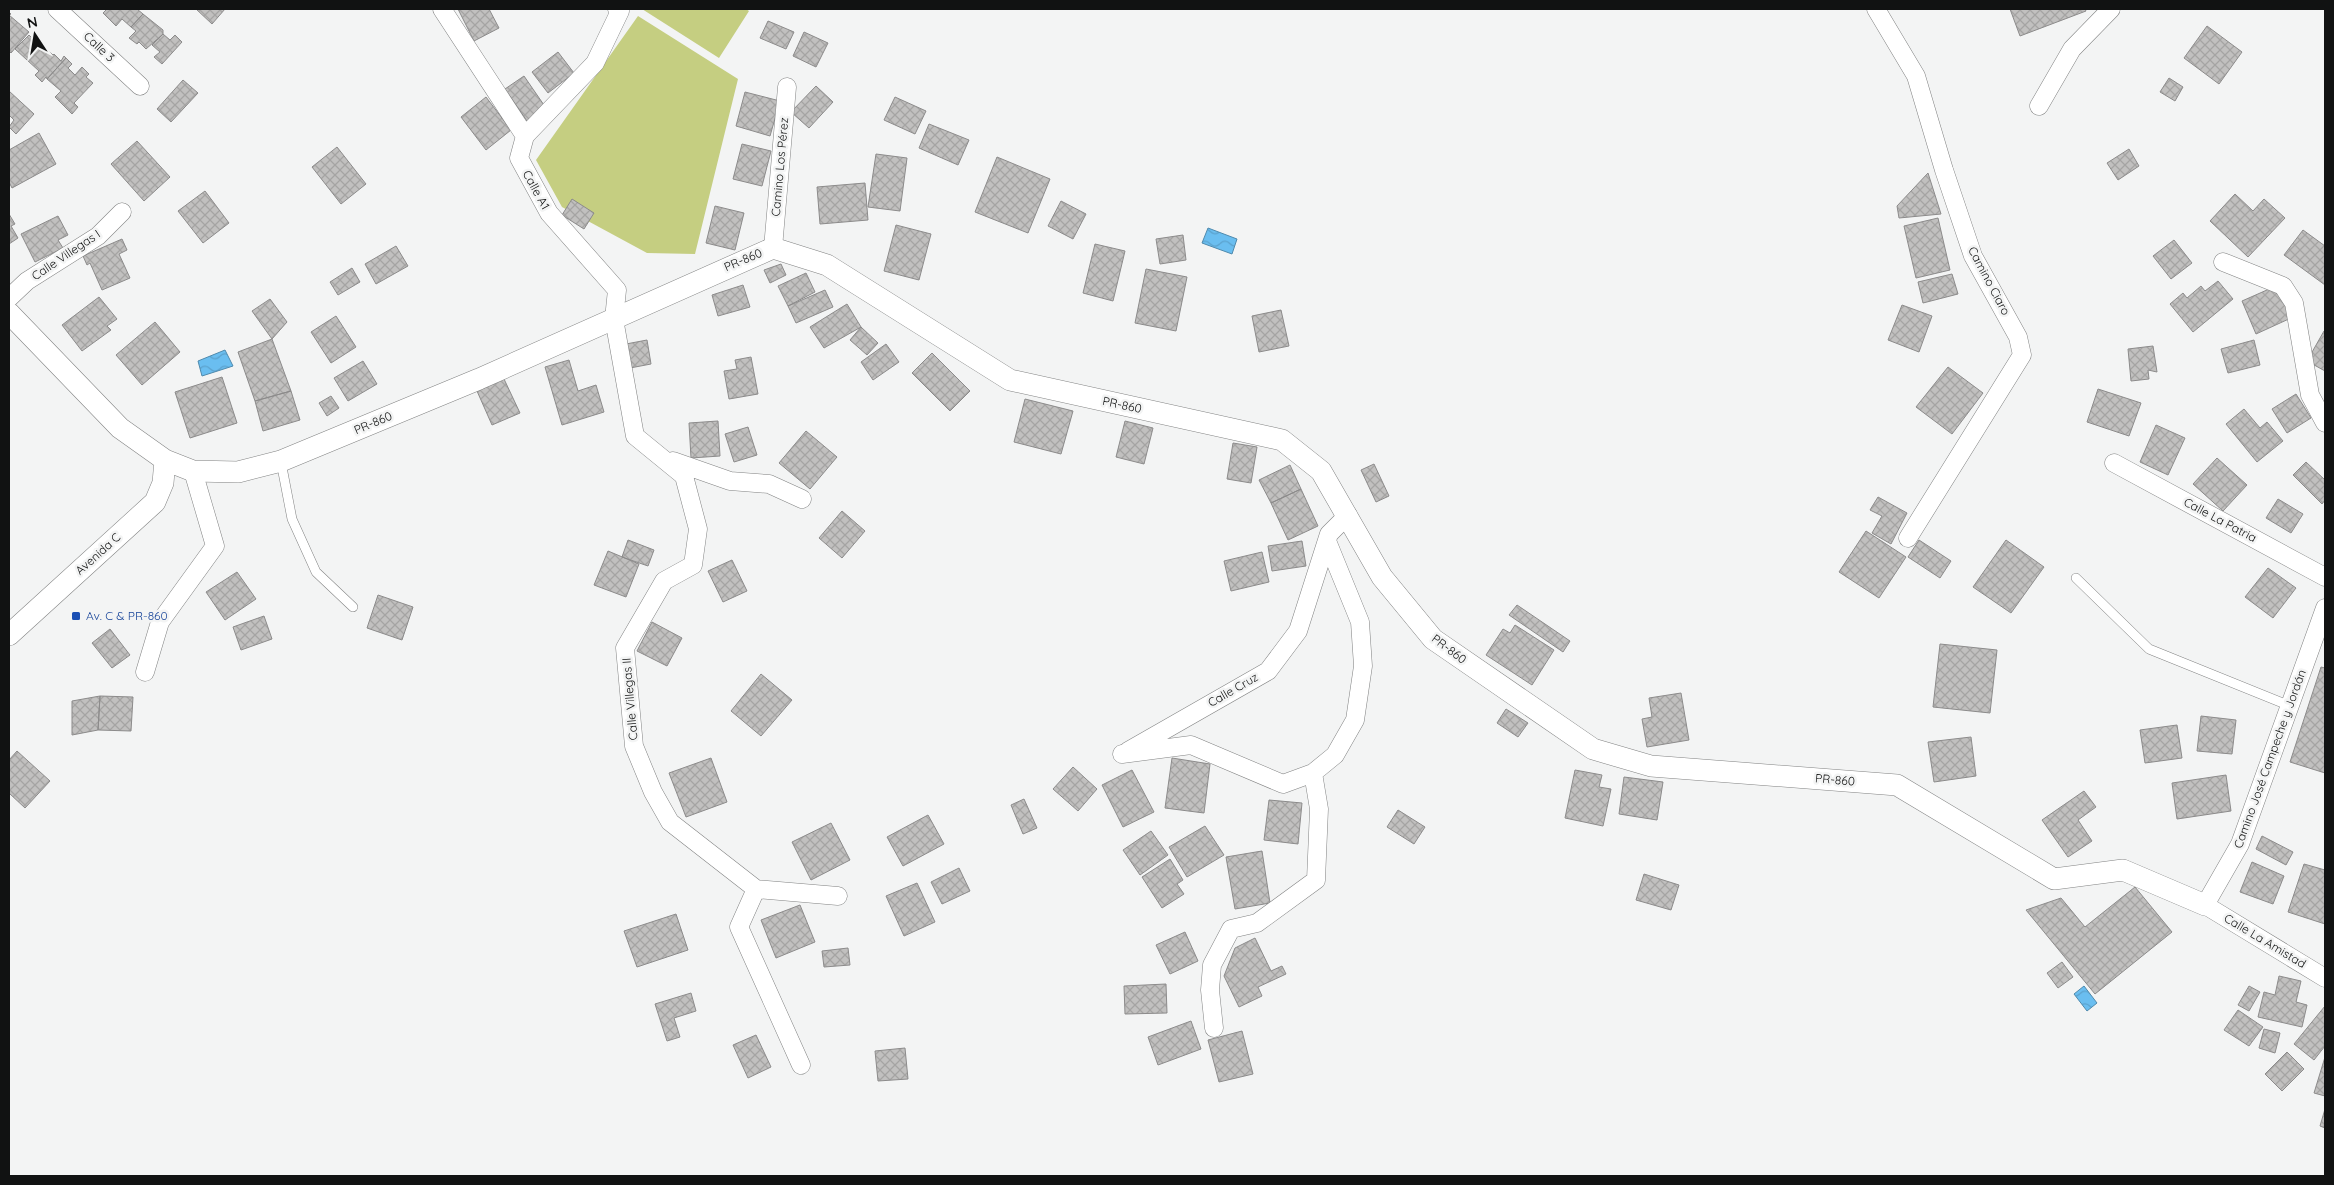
<svg xmlns="http://www.w3.org/2000/svg" width="2334" height="1185" viewBox="0 0 2334 1185" font-family="Quicksand,sans-serif">
	<defs>
		<pattern id="water-waves" width="16" height="10" patternUnits="userSpaceOnUse" patternTransform="scale(1.25)"><rect width="16" height="10" fill="#6abef0"/><path d="M0 5q4-4 8 0t8 0" fill="none" stroke="#5ba2cd"/></pattern>
		<pattern id="building-cross-hatch" width="8" height="8" patternUnits="userSpaceOnUse" patternTransform="scale(1.25)"><rect width="8" height="8" fill="#c1c0bf"/><path d="M0 0l8 8M0 8l8-8" fill="none" stroke="#a5a4a3"/></pattern>
	</defs>
	<rect width="100%" height="100%" fill="#f3f4f4"/>
	<path fill="#c5ce81" d="M642 9H746L749 11 719 58Z
		M638 16 738 79 695 254 647 253 562 207 536 160Z"/>
	<path fill="url(#water-waves)" stroke="#4f8aad" d="M1208 228 1237 239 1232 254 1202 243Z
		M225 350 233 366 202 376 198 361Z
		M2084 986 2097 1003 2087 1011 2074 994Z"/>
	<path fill="url(#building-cross-hatch)" stroke="#8c8b8b" d="M107 9H137L143 14 131 27 122 19 116 26 103 13Z
		M196 9H225L212 24Z
		M458 9H489L499 28 474 41Z
		M2010 9H2085L2086 11 2020 36Z
		M9 12 11 14 9 15 29 32 11 53 9 51Z
		M143 14 163 30V34L146 49 139 42 137 44 129 38 136 31 131 27Z
		M768 21 794 32 786 49 760 38Z
		M2207 26 2242 52 2219 84 2184 58Z
		M804 32 828 43 816 67 793 56Z
		M163 34 170 40 175 35 182 42 162 64 154 57 160 52 152 45Z
		M29 35 32 38 34 36 53 55 54 54 61 61 64 56 66 58 47 79 46 77 42 82 35 75 39 71 15 49Z
		M558 52 574 73 548 93 532 72Z
		M66 58 72 64 68 68 75 75 82 67 89 74 86 77 93 83 74 103 78 107 72 114 55 97 61 91 47 79Z
		M524 76 546 108 527 121 505 89Z
		M2169 78 2183 87 2175 101 2160 92Z
		M183 80 198 93 171 122 157 109Z
		M816 86 833 102 809 128 791 112Z
		M9 91 34 114 16 134 9 127 14 120 9 115Z
		M745 92 780 101 770 136 736 126Z
		M486 97 511 130 486 150 461 117Z
		M895 97 926 111 915 134 884 120Z
		M929 124 969 140 958 165 919 148Z
		M39 133 56 164 12 188 9 182V150Z
		M137 141 170 177 144 201 111 164Z
		M742 144 771 151 762 186 733 179Z
		M337 147 366 184 341 204 312 167Z
		M2129 149 2139 166 2118 180 2107 163Z
		M876 154 907 158 900 211 868 207Z
		M997 157 1050 179 1028 233 975 212Z
		M1928 173 1941 214 1899 218 1897 206Z
		M865 183 868 220 820 224 817 187Z
		M205 191 229 223 203 243 178 211Z
		M2235 194 2253 211 2264 199 2285 218 2248 257 2210 221Z
		M572 199 594 213 584 229 562 215Z
		M1061 201 1086 214 1073 239 1048 226Z
		M715 206 744 213 735 250 706 243Z
		M9 214 15 224 11 226 18 238 9 244Z
		M58 216 68 235 58 240 63 248 35 262 21 234Z
		M1938 218 1950 270 1916 278 1904 226Z
		M896 225 931 234 919 280 884 271Z
		M2303 230 2325 246V285L2284 255Z
		M1183 235 1186 260 1160 264 1156 239Z
		M122 239 127 250 119 254 130 278 102 290 90 263 87 265 83 256Z
		M2174 240 2192 263 2171 279 2153 256Z
		M1095 244 1125 251 1113 301 1083 293Z
		M396 246 408 266 376 284 365 264Z
		M781 264 786 275 770 283 764 270Z
		M352 268 360 282 338 295 330 282Z
		M1146 269 1187 277 1176 331 1135 323Z
		M806 273 815 292 788 306 778 286Z
		M1952 274 1958 294 1923 303 1918 282Z
		M2218 281 2233 299 2193 332 2170 304 2183 293 2187 298 2201 286 2205 291Z
		M743 285 750 307 718 316 712 295Z
		M2276 286 2291 318 2256 334 2242 301Z
		M825 290 833 307 796 323 788 306Z
		M99 297 117 319 107 326 111 330 82 351 62 325Z
		M270 299 287 322 272 339 252 311Z
		M847 304 861 327 824 348 810 327Z
		M1902 305 1932 316 1919 352 1888 340Z
		M1281 310 1289 346 1259 352 1252 316Z
		M336 316 356 347 331 363 311 332Z
		M155 322 180 352 142 385 116 355Z
		M861 327 878 343 867 355 850 340Z
		M2324 331H2325V371L2307 361Z
		M272 339 291 391 255 401 238 352Z
		M647 340 651 364 630 368 626 344Z
		M2254 340 2260 365 2228 373 2221 349Z
		M886 344 899 362 873 380 861 362Z
		M2153 346 2157 372 2148 370 2149 379 2131 381 2128 349Z
		M932 353 970 391 950 411 912 373Z
		M751 357 758 394 729 399 724 371 737 369 735 360Z
		M569 360 578 391 596 385 604 412 562 425 545 367Z
		M363 361 377 384 348 401 334 378Z
		M1948 367 1983 393 1952 434 1916 407Z
		M222 377 237 423 190 438 175 392Z
		M504 379 520 413 492 425 477 391Z
		M2098 389 2141 403 2129 436 2087 422Z
		M291 391 300 420 263 431 255 401Z
		M2296 394 2311 418 2287 433 2272 409Z
		M331 396 339 408 327 416 319 403Z
		M1025 399 1073 411 1061 454 1014 442Z
		M2244 409 2260 428 2267 422 2283 441 2257 462 2226 424Z
		M718 421 720 456 691 458 689 423Z
		M1125 421 1153 428 1144 464 1116 457Z
		M2156 425 2185 438 2168 475 2140 462Z
		M748 427 757 455 734 462 725 434Z
		M806 431 837 457 810 489 779 463Z
		M1233 443 1257 447 1251 483 1227 479Z
		M2217 458 2247 485 2223 511 2193 484Z
		M2306 462 2325 480V500L2322 504 2293 475Z
		M1374 464 1389 496 1376 502 1361 470Z
		M1290 465 1301 489 1271 503 1259 480Z
		M1301 489 1318 526 1288 540 1271 503Z
		M1878 497 1907 513 1891 544 1872 533 1882 516 1870 510Z
		M2278 499 2303 514 2291 533 2266 518Z
		M842 511 865 531 842 558 819 538Z
		M1866 531 1906 557 1879 598 1839 572Z
		M628 540 654 550 648 566 622 557Z
		M1919 540 1951 561 1940 578 1908 557Z
		M2006 540 2044 567 2011 613 1973 587Z
		M1302 541 1306 566 1272 571 1268 546Z
		M608 551 639 564 626 597 594 585Z
		M1262 552 1269 582 1231 591 1224 561Z
		M732 560 747 591 723 602 708 571Z
		M2268 568 2296 588 2273 618 2245 597Z
		M237 572 256 599 225 620 206 592Z
		M378 595 413 607 402 640 367 628Z
		M1517 605 1570 641 1563 652 1509 615Z
		M264 616 272 639 241 650 233 627Z
		M652 622 682 638 667 666 637 651Z
		M1515 625 1554 650 1532 685 1486 655 1503 629 1510 633Z
		M110 629 130 655 112 668 92 643Z
		M1940 644 1997 650 1990 713 1933 707Z
		M2321 667 2325 668V773L2290 762Z
		M761 674 792 700 761 736 731 711Z
		M1681 693 1689 740 1647 747 1642 719 1652 717 1649 698Z
		M100 696 133 697 131 731 98 730Z
		M100 696 98 730 72 735V701Z
		M1506 709 1528 723 1518 737 1497 723Z
		M2201 716 2236 720 2232 754 2197 751Z
		M2177 725 2182 758 2145 763 2140 730Z
		M1971 737 1976 776 1934 782 1928 742Z
		M17 751 50 781 25 808 9 793V760Z
		M711 758 727 802 686 817 669 773Z
		M1172 758 1210 764 1204 813 1165 808Z
		M1073 767 1097 789 1078 811 1053 789Z
		M1132 770 1154 812 1123 827 1102 785Z
		M1575 770 1602 775 1599 787 1611 789 1603 826 1565 818Z
		M2226 775 2231 811 2177 819 2172 783Z
		M1624 777 1663 782 1657 820 1619 814Z
		M2084 791 2096 807 2078 820 2092 841 2068 857 2042 820Z
		M1024 799 1037 828 1023 834 1011 805Z
		M1269 800 1302 803 1298 844 1264 840Z
		M1398 810 1425 827 1414 844 1387 827Z
		M928 815 944 844 903 866 887 837Z
		M831 823 850 860 811 880 792 842Z
		M1205 826 1224 855 1187 877 1169 847Z
		M1151 831 1168 855 1140 875 1123 850Z
		M2262 836 2293 852 2286 865 2256 849Z
		M1262 851 1270 903 1235 909 1226 857Z
		M1170 859 1183 880 1177 884 1184 894 1162 908 1142 877Z
		M2252 862 2284 876 2273 904 2240 892Z
		M2304 864 2325 870V924L2288 912Z
		M959 868 970 891 942 904 931 882Z
		M1644 874 1679 885 1671 910 1636 900Z
		M917 883 935 922 904 936 886 896Z
		M2135 887 2172 932 2095 994 2026 910 2061 898 2085 927Z
		M800 905 815 942 776 958 761 920Z
		M676 914 688 950 637 967 624 931Z
		M1185 932 1198 961 1170 974 1156 945Z
		M1255 938 1271 971 1282 966 1286 974 1258 987 1262 996 1239 1007 1224 976 1235 948Z
		M848 948 850 965 824 967 822 951Z
		M2062 962 2073 977 2058 988 2047 973Z
		M2279 976 2301 981 2296 1002 2307 1005 2302 1027 2258 1017 2264 992 2275 995Z
		M1166 984 1167 1013 1125 1014 1124 986Z
		M2249 986 2260 992 2249 1011 2238 1005Z
		M691 993 696 1011 674 1018 680 1037 667 1041 655 1004Z
		M2325 1006V1046L2314 1060 2294 1044Z
		M2238 1010 2263 1027 2249 1046 2224 1030Z
		M1191 1021 1201 1049 1158 1065 1148 1037Z
		M2264 1029 2280 1033 2275 1053 2259 1048Z
		M1242 1031 1253 1074 1219 1082 1208 1040Z
		M756 1035 771 1067 748 1078 733 1045Z
		M905 1048 908 1079 878 1081 875 1051Z
		M2287 1052 2304 1069 2282 1091 2265 1074Z
		M2325 1057V1096L2314 1093Z
		M2325 1109V1128L2320 1126Z"/>
	<g fill="none" stroke-linecap="round" stroke-linejoin="round">
		<g stroke="#828383" stroke-width="10">
			<path id="service" d="M281 462 292 519 316 572 353 607
				M2076 578 2149 649 2290 706"/>
		</g>
		<g stroke="#828383" stroke-width="19">
			<path id="minor" d="M57 9 140 86
				M442 9 525 136
				M617 9 620 11 595 63 525 136 519 158 549 213 617 290 614 319 635 436 684 476 698 529 693 565 664 581 625 648 634 746 653 792 670 822 756 889
				M1876 9 1916 76 1944 170 1973 256 2018 337 2022 355 1908 538
				M2039 106 2072 49 2111 9
				M773 248 787 87
				M2223 262 2283 286 2294 303 2310 395 2325 423
				M9 298 27 281 98 236 122 212
				M673 461 730 481 769 484 802 499
				M2114 463 2325 577
				M2325 608 2240 844 2205 905 2325 978
				M145 672 160 622 215 546 193 471
				M1128 751 1268 671 1298 631 1329 534 1348 515
				M1122 754 1191 745 1283 784 1313 773 1319 809 1316 880 1257 923 1231 929 1212 965 1210 990 1214 1028
				M1313 773 1335 755 1355 720 1363 666 1360 622 1327 541
				M756 889 739 927 801 1065
				M756 889 838 896"/>
		</g>
		<g stroke="#828383" stroke-width="22">
			<path id="tertiary" d="M9 313 120 428 165 460 193 471 238 472 281 461 479 379 773 248 827 265 1010 380 1282 440 1321 471 1382 577 1433 639 1593 749 1651 766 1897 785 2054 879 2123 870 2205 905
				M9 635 155 502 163 483 165 460"/>
		</g>
		<use href="#service" stroke="#fff" stroke-width="9"/>
		<use href="#minor" stroke="#fff" stroke-width="18"/>
		<use href="#tertiary" stroke="#fff" stroke-width="21"/>
	</g>
	<rect fill="#1a4fb4" stroke="#f3f4f4" stroke-width="2" x="71" y="611" width="10" height="10" rx="2.5"/>
	<g text-anchor="middle" stroke-width="5" stroke-linejoin="round" paint-order="stroke">
		<g font-size="12" fill="#111212" stroke="#f3f4f4">
			<text transform="translate(99 47) rotate(43)" y="4">Calle 3</text>
			<text transform="translate(780 167) rotate(-85)" y="4">Camino Los Pérez</text>
			<text transform="translate(536 190) rotate(61)" y="4">Calle A1</text>
			<text transform="translate(66 255) rotate(-34)" y="4">Calle Villegas I</text>
			<text transform="translate(743 260) rotate(-23)" y="4">PR-860</text>
			<text transform="translate(1989 281) rotate(62)" y="4">Camino Ciaro</text>
			<text transform="translate(1122 405) rotate(12)" y="4">PR-860</text>
			<text transform="translate(373 423) rotate(-23)" y="4">PR-860</text>
			<text transform="translate(2220 520) rotate(28)" y="4">Calle La Patria</text>
			<text transform="translate(98 554) rotate(-42)" y="4">Avenida C</text>
			<text transform="translate(1449 649) rotate(37)" y="4">PR-860</text>
			<text transform="translate(1233 690) rotate(-30)" y="4">Calle Cruz</text>
			<text transform="translate(630 699) rotate(-95)" y="4">Calle Villegas II</text>
			<text transform="translate(2270 759) rotate(-70)" y="4">Camino José Campeche y Jordán</text>
			<text transform="translate(1835 780) rotate(5)" y="4">PR-860</text>
			<text transform="translate(2265 941) rotate(31)" y="4">Calle La Amistad</text>
		</g>
		<g font-size="12" fill="#164399" stroke="#f3f4f4" text-anchor="start">
			<text x="86" y="620">Av. C &amp; PR-860</text>
		</g>
	</g>
	<rect width="2334" height="1185" fill="none" stroke="#111212" stroke-width="20"/>
	<g transform="translate(35 35) rotate(348)" stroke="#f3f4f4" stroke-width="4" paint-order="stroke">
	<path d="M0-4L9 19L0 12L-9 19Z" fill="#111212"/>
	<text y="-8" font-size="14" font-weight="bold" text-anchor="middle" fill="#111212">N</text>
	</g>
</svg>
